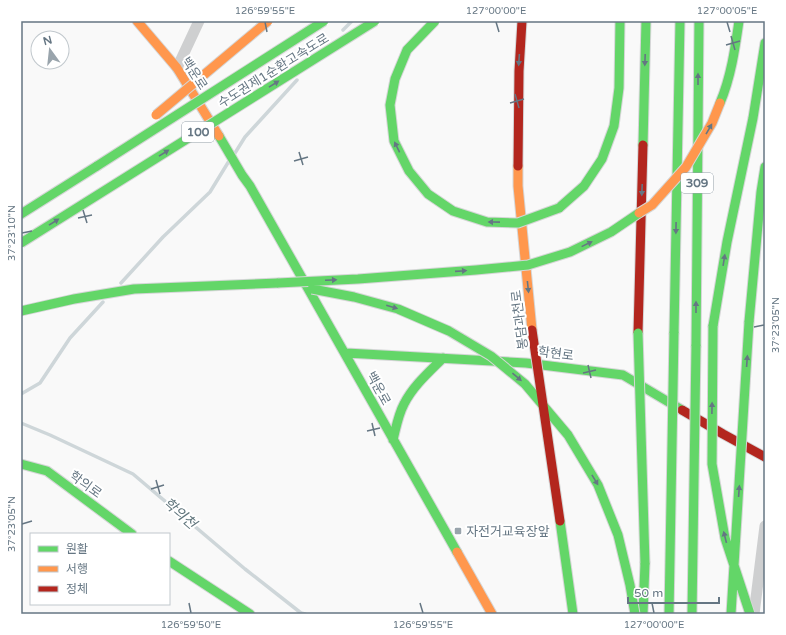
<svg xmlns="http://www.w3.org/2000/svg" width="786" height="635" viewBox="0 0 786 635" font-family="'Varela Round','Noto Sans KR',sans-serif">
	<rect width="100%" height="100%" fill="#f9f9f9"/>
	<g fill="none" stroke-linecap="round" stroke-linejoin="round">
		<path stroke="#ced6d9" stroke-width="3.5" d="M343 30 352 21
			M235 153 245 137 297 80
			M121 283 163 237 210 192 229 161
			M21 394 40 383 70 338 103 302
			M21 423 50 435 133 474 245 569 301 613 305 614"/>
		<g stroke="#d5d6d7" stroke-width="11">
			<path id="fast" d="M219 136 242 175 250 186 457 552
				M643 145 646 21
				M559 208 584 186 602 159 614 126 619 88 620 21
				M21 214 97 166
				M21 311 74 299 134 289 278 283
				M749 322 761 192 765 167
				M713 326 727 242 753 118 765 43
				M674 333 680 21
				M696 346 699 21
				M346 353 526 363 623 375 682 410
				M393 440C396 428 398 415 404 404 413 386 429 372 443 358
				M21 464 47 471 132 534
				M169 561 250 614
				M643 614 645 563"/>
		</g>
		<g stroke="#d5d6d7" stroke-width="11">
			<path id="slow" d="M137 21 177 68 219 136
				M518 166V186L532 330
				M457 552 492 614"/>
		</g>
		<g stroke="#d5d6d7" stroke-width="11">
			<path id="jam" d="M518 166 519 71 522 21
				M638 333 643 145
				M682 410 723 434 765 457"/>
		</g>
		<path stroke="#cecfd0" stroke-width="11" d="M177 68 199 21
			M754 614 765 526"/>
		<use href="#fast" stroke="#63d668" stroke-width="9"/>
		<use href="#slow" stroke="#ff974d" stroke-width="9"/>
		<use href="#jam" stroke="#b3261e" stroke-width="9"/>
		<g stroke="#d5d6d6" stroke-width="11" stroke-linecap="butt">
			<path id="fast-bridge" d="M435 21 407 50 395 79 390 105 394 141 409 171 428 194 453 211 487 222 518 223 559 208
				M720 103C731 77 735 49 739 21
				M97 166 324 21
				M21 243 375 21
				M278 283 358 279 476 270 528 265 570 252 611 232 639 213
				M312 289 354 297 398 309 449 331 491 356 525 384 568 435 598 485 618 535 630 585 635 614
				M713 326 712 464 725 538 750 614
				M638 333 645 563
				M560 521 573 614
				M669 614 674 333
				M692 614 696 346
				M731 614 749 322"/>
		</g>
		<g stroke="#d5d6d6" stroke-width="11" stroke-linecap="butt">
			<path id="slow-bridge" d="M156 115 268 21
				M639 213 652 205 686 167 712 123 720 103"/>
		</g>
		<g stroke="#d5d6d6" stroke-width="11" stroke-linecap="butt">
			<path id="jam-bridge" d="M532 330 560 521"/>
		</g>
		<use href="#fast-bridge" stroke="#63d668" stroke-width="9"/>
		<use href="#slow-bridge" stroke="#ff974d" stroke-width="9"/>
		<use href="#jam-bridge" stroke="#b3261e" stroke-width="9"/>
	</g>
	<defs><path id="oneway-solid" d="M-6-.8H1V-3.2L6.5 0L1 3.2V.8H-6Z"/></defs>
	<g fill="#657683">
		<use href="#oneway-solid" transform="translate(519 60) rotate(94)"/>
		<use href="#oneway-solid" transform="translate(645 60) rotate(92)"/>
		<use href="#oneway-solid" transform="translate(698 79) rotate(-90)"/>
		<use href="#oneway-solid" transform="translate(274 84) rotate(-32)"/>
		<use href="#oneway-solid" transform="translate(709 129) rotate(-60)"/>
		<use href="#oneway-solid" transform="translate(397 147) rotate(-116)"/>
		<use href="#oneway-solid" transform="translate(164 153) rotate(-32)"/>
		<use href="#oneway-solid" transform="translate(642 190) rotate(92)"/>
		<use href="#oneway-solid" transform="translate(54 222) rotate(-32)"/>
		<use href="#oneway-solid" transform="translate(494 222) rotate(-179)"/>
		<use href="#oneway-solid" transform="translate(676 228) rotate(91)"/>
		<use href="#oneway-solid" transform="translate(587 244) rotate(-26)"/>
		<use href="#oneway-solid" transform="translate(724 260) rotate(-81)"/>
		<use href="#oneway-solid" transform="translate(461 271) rotate(-4)"/>
		<use href="#oneway-solid" transform="translate(331 280) rotate(-3)"/>
		<use href="#oneway-solid" transform="translate(528 287) rotate(84)"/>
		<use href="#oneway-solid" transform="translate(392 307) rotate(16)"/>
		<use href="#oneway-solid" transform="translate(696 307) rotate(-90)"/>
		<use href="#oneway-solid" transform="translate(747 361) rotate(-86)"/>
		<use href="#oneway-solid" transform="translate(517 377) rotate(40)"/>
		<use href="#oneway-solid" transform="translate(712 408) rotate(-89)"/>
		<use href="#oneway-solid" transform="translate(595 480) rotate(59)"/>
		<use href="#oneway-solid" transform="translate(739 491) rotate(-86)"/>
		<use href="#oneway-solid" transform="translate(725 537) rotate(-104)"/>
	</g>
	<path fill="none" stroke="#657683" stroke-width="1.5" d="M265 22 267 32M496 22 499 32M727 22 730 32M731 36 735 50M726 45 740 41M515 94 519 108M510 103 524 99M299 152 303 165M294 161 308 157M83 210 87 223M78 218 92 215M22 233 32 231M754 327 764 325M588 365 591 378M583 373 596 370M372 423 375 436M367 431 380 428M156 480 160 494M151 489 164 485M22 524 32 521M189 603 191 613M420 603 423 613M652 603 654 613"/>
	<rect fill="#99a4ac" stroke="#fff" stroke-width="1.5" x="454" y="527" width="8" height="8" rx="2"/>
	<g text-anchor="middle" stroke-width="4" stroke-linejoin="round" paint-order="stroke">
		<g fill="#fff" stroke="#939fa8" stroke-width="1">
			<rect x="182" y="122" width="32" height="20" rx="3"/>
			<rect x="681" y="173" width="32" height="20" rx="3"/>
		</g>
		<g font-size="12" font-weight="bold" fill="#657683">
			<text x="198" y="136">100</text>
			<text x="697" y="187">309</text>
		</g>
		<g font-size="13" fill="#657683" stroke="#fff">
			<text transform="translate(273 70) rotate(-32)" y="5">수도권제1순환고속도로</text>
			<text transform="translate(195 73) rotate(57)" y="5">백운로</text>
			<text transform="translate(519 320) rotate(-97)" y="5">봉담과천로</text>
			<text transform="translate(556 353) rotate(7)" y="5">학현로</text>
			<text transform="translate(379 388) rotate(61)" y="5">백운로</text>
			<text transform="translate(86 484) rotate(36)" y="5">학의로</text>
		</g>
		<g font-size="13" fill="#657683" stroke="#fff" text-anchor="start">
			<text x="466" y="536">자전거교육장앞</text>
		</g>
		<g font-size="14" font-style="italic" fill="#60757c" stroke="#fff">
			<text transform="translate(180 513) rotate(41)" y="5">학의천</text>
		</g>
	</g>
	<rect width="786" height="635" fill="none" stroke="#ffffff" stroke-width="44"/>
	<rect x="30" y="533" width="140" height="72" fill="#ffffff" stroke="#c1c8cd"/>
	<rect x="38" y="546" width="20" height="6" fill="#63d668" stroke="#c1c8cd"/>
	<text x="66" y="553" font-size="12" fill="#657683">원활</text>
	<rect x="38" y="566" width="20" height="6" fill="#ff974d" stroke="#c1c8cd"/>
	<text x="66" y="573" font-size="12" fill="#657683">서행</text>
	<rect x="38" y="586" width="20" height="6" fill="#b3261e" stroke="#c1c8cd"/>
	<text x="66" y="593" font-size="12" fill="#657683">정체</text>
	<g transform="translate(50 50) rotate(345)"><circle r="19" fill="#ffffff" stroke="#c1c8cd"/>
	<path d="M0-3L7 15L0 10L-7 15Z" fill="#99a4ac"/>
	<text y="-6" font-size="11" font-weight="bold" text-anchor="middle" fill="#657683">N</text>
	</g>
	<path d="M628 597v6h91v-6" fill="none" stroke="#657683" stroke-width="2"/>
	<text x="634" y="597" font-size="12" fill="#657683" stroke="#ffffff" stroke-width="3" paint-order="stroke">50 m</text>
	<rect x="22" y="22" width="742" height="591" fill="none" stroke="#657683" stroke-width="1.5"/>
	<g font-size="10" text-anchor="middle" fill="#657683">
		<text x="265" y="14">126°59'55"E</text>
		<text x="496" y="14">127°00'00"E</text>
		<text x="727" y="14">127°00'05"E</text>
		<text transform="translate(11 233) rotate(-90)" y="4">37°23'10"N</text>
		<text transform="translate(775 325) rotate(-90)" y="4">37°23'05"N</text>
		<text transform="translate(11 524) rotate(-90)" y="4">37°23'05"N</text>
		<text x="191" y="628">126°59'50"E</text>
		<text x="423" y="628">126°59'55"E</text>
		<text x="654" y="628">127°00'00"E</text>
	</g>
</svg>
